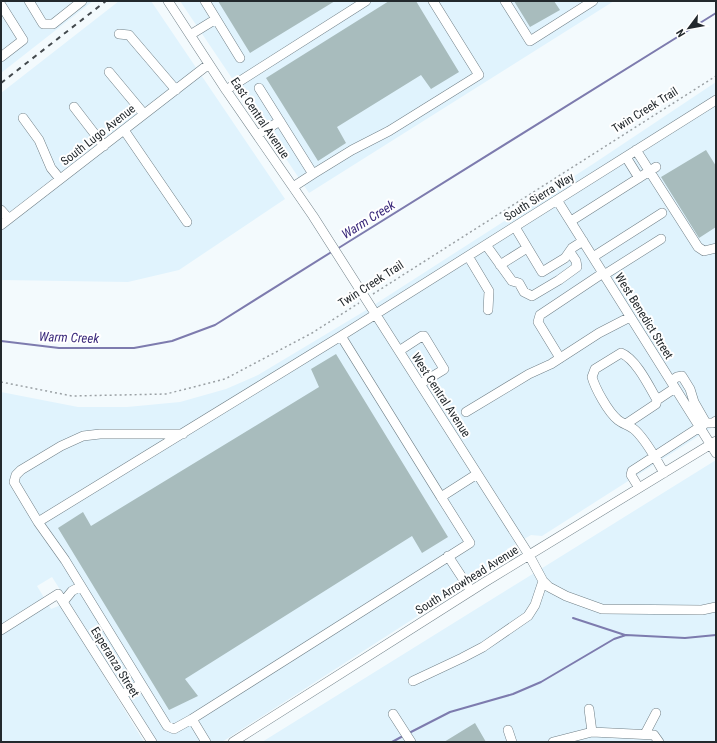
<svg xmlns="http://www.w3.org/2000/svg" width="717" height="743" viewBox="0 0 717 743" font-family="'Roboto Condensed',sans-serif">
	<rect width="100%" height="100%" fill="#f3fafd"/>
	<path fill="#e0f3fd" d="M1 1H93L1 73Z
		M119 1H151L285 199 179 270 128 282 1 280V93Z
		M180 1H614L309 193Z
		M716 82V425L542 536 531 535 507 549 506 559 222 742H157L52 577 37 586 51 609 61 605 144 742H1V392L78 407H127L180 402 226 389 258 375 363 312 593 164Z
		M716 460V742H262L523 580Z"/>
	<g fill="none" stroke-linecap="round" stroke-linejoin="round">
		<path stroke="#7d7bae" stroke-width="2" d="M337 249 716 13
			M1 341 59 348H134L172 341 215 325 333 251
			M573 618 625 635
			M409 733 450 712 513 694 541 682 614 639 626 635 685 638 716 635
			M392 742 403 736"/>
	</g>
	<path fill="#a8bcbd" d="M218 1H335L250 53Z
		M389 1H416L459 72 431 89 421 75 337 127 346 143 318 161 266 78Z
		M514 1H554L560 10 530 27Z
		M706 150 716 166V227L699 238 661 177Z
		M336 354 448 537 422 553 412 536 185 679 198 696 169 710 58 528 83 512 91 526 319 387 311 369Z
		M475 723 486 742H444Z"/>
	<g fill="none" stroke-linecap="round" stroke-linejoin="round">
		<g stroke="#718088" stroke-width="10">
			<path id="minor" d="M29 1 43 24H53L82 1
				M168 1 226 90 313 216 529 555 543 581 549 587 566 596 602 609 702 610 716 607
				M205 1 240 58
				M505 1 530 41 593 1
				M1 5 23 40 1 57
				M119 34 129 35 176 90
				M190 35 216 19
				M109 72 144 114
				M259 88 313 174 352 150 389 131 479 75 433 1
				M226 90 366 1
				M74 107 104 146
				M23 118 39 140 51 168 60 179
				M124 130 187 222
				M257 135 280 121
				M636 150 698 247 704 251 716 248
				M626 157 639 178
				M293 187 313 174
				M557 200 716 453
				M1 210 9 219
				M571 221 656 167
				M1 225 209 64
				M515 227 542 272 565 258 572 248 583 241
				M486 245 512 281 519 283 524 292 532 296 559 280 577 267 576 261 570 252
				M468 256 489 291 488 310
				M593 257 662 213
				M500 265 527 248
				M604 275 661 239
				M399 351 422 336H424L444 369 443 370 420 384
				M560 358 538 322 540 315 603 273
				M671 381 677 377 682 376 690 389 694 402 706 423
				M657 400 675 388
				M466 412 529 374 551 364 599 333 630 317
				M626 424 656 404 657 400C649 386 636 359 621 353L595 369 592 377C595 388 608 412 618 420 623 424 631 426 636 431 648 443 656 459 664 473
				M639 488 631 475 632 471 706 423H713L716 421
				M441 497 341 336 716 100
				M38 522 14 482 16 475 21 470 61 446 83 436 100 434H183
				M448 556 471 591
				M63 602 72 591 81 586
				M1 630 58 594 152 742
				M413 681 462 658 483 647 528 616 535 605 543 581
				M122 695 141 684
				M589 709 592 732
				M393 714 411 742
				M192 719 174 729 167 726 65 560 38 522 341 336
				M508 730 512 742
				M645 734 656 713
				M206 742 192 719 470 543 441 497 477 474
				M233 742 485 582 716 441
				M553 742 592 732 654 735 659 742"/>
		</g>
		<path stroke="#9aa0a4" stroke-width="1.5" stroke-dasharray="2 3" stroke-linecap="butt" d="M373 294 716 76
			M1 382 72 396 166 394 225 379 312 333 359 303"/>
		<use href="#minor" stroke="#fff" stroke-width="9"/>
		<path stroke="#43494d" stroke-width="2" stroke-dasharray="5 5" stroke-linecap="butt" d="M1 83 106 1"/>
	</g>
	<g text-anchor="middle" stroke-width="4" stroke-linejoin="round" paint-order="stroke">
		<g font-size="12" fill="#23292d" stroke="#fff">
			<text transform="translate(645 110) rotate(-32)" y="4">Twin Creek Trail</text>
			<text transform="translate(260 118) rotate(56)" y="4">East Central Avenue</text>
			<text transform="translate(98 135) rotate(-38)" y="4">South Lugo Avenue</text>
			<text transform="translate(539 197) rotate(-32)" y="4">South Sierra Way</text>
			<text transform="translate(371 284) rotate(-33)" y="4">Twin Creek Trail</text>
			<text transform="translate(644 316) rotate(58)" y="4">West Benedict Street</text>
			<text transform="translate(441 395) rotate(57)" y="4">West Central Avenue</text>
			<text transform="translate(467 580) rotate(-32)" y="4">South Arrowhead Avenue</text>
			<text transform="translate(115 662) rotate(58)" y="4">Esperanza Street</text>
		</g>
		<g font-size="13" font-style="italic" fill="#39287a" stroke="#fff">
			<text transform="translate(368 219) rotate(-32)" y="5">Warm Creek</text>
			<text transform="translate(69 337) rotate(2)" y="5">Warm Creek</text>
		</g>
	</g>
	<rect width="717" height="743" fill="none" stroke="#23292d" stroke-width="4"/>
	<g transform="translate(689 28) rotate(238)" stroke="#ffffff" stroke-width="3" paint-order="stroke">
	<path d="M0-3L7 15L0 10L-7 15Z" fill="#23292d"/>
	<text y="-6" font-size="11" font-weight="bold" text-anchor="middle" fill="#23292d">N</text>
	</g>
</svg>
